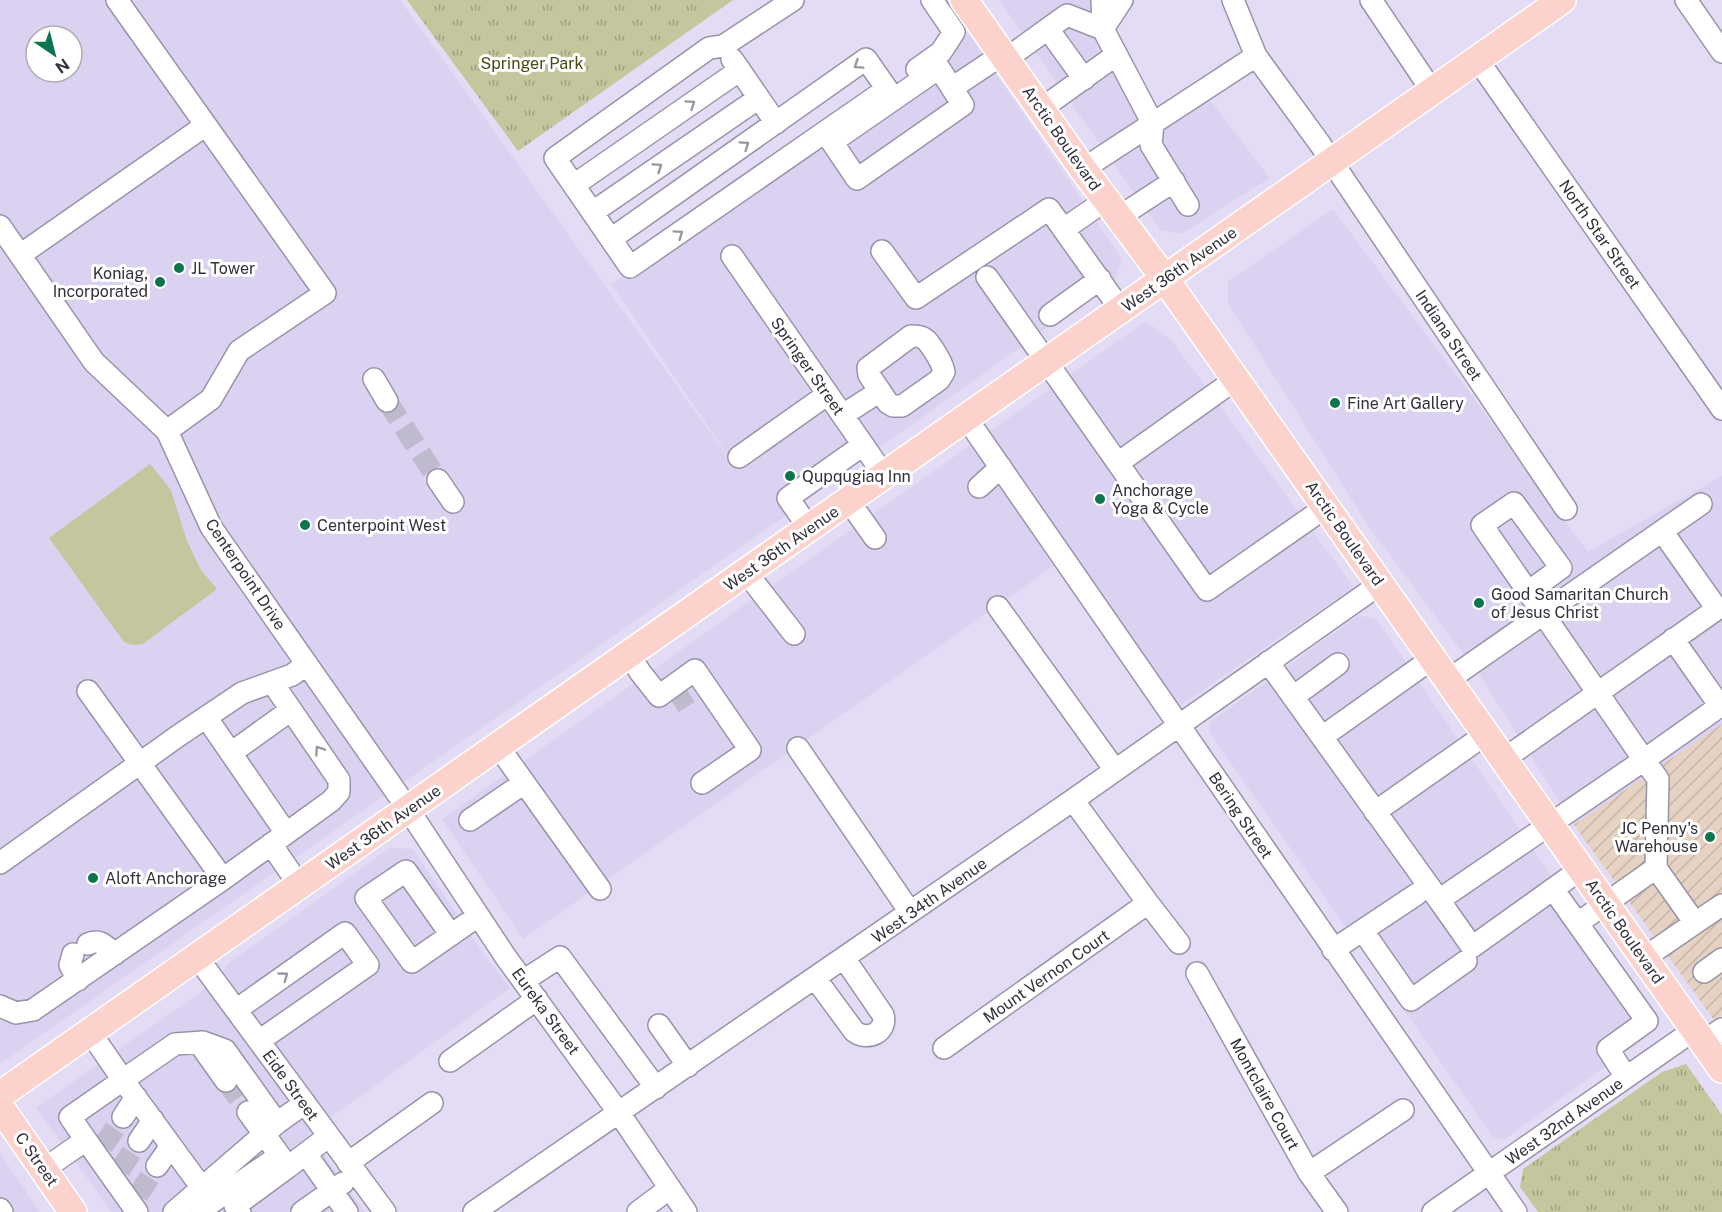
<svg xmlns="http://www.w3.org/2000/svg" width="1722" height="1212" viewBox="0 0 1722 1212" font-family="'Public Sans',sans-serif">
	<defs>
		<pattern id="industrial-furrows" width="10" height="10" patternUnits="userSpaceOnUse" patternTransform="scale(1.5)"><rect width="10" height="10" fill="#e5d2c3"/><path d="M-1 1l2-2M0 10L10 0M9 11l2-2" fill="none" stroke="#c5b5a8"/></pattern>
		<pattern id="park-tufts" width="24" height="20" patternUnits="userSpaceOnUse" patternTransform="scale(1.5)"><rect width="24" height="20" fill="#c4c69d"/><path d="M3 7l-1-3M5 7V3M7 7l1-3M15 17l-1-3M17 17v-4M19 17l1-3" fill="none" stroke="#a0a181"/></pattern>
	</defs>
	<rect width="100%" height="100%" fill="#e3dcf4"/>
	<path fill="#dbd2f1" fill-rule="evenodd" d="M0 0H400L748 485 611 284 969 34 1122 259 1115 279 775 523 0 1064ZM36 36H72V72H36Z
		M999 0H1132L1109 42 1165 125 1208 98 1270 178 1181 234 1160 230Z
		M1333 209 1588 552 1722 476V724L1574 825 1483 680 1369 527 1228 303V282Z
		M1146 321 1172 341 1354 587 1178 707 1072 553 523 939 442 819Z
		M1359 615 1377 620 1656 1030 1505 1139 1493 1137 1209 732 1210 722Z
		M390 848 413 849 483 953 510 988 309 1133 365 1212H112L36 1108 209 986 229 963Z
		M0 1153 40 1212H0Z"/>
	<path fill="url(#industrial-furrows)" d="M1722 724V1015L1714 1020 1574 825Z"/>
	<path fill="#c4c69d" d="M150 464 171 490 187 541 201 570 217 589 143 644 133 645 124 642 49 538Z"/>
	<path fill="url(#park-tufts)" d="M407 0H733L518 151Z
		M1686 1064 1722 1115V1212H1538L1520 1187 1523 1169 1662 1072Z"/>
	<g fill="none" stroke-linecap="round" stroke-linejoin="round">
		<path stroke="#c0bacf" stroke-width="21" stroke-dasharray="21 10" stroke-linecap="butt" d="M387 401 438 480
			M673 703 689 693
			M226 1081 248 1112
			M103 1146 123 1117
			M120 1170 139 1141
			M138 1195 157 1166"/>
		<g stroke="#9993a9" stroke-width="24">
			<path id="minor" d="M117 0 325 293 239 351 211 399 167 431
				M1102 0 1103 29 1153 124 1151 145 1188 205
				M1233 0 1256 56 1320 144 1566 509
				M1371 0 1432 91
				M1686 0 1722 52
				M1048 29 1084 79
				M1103 29 1122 0
				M732 59 776 123
				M1006 59 1067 15 1103 29
				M1477 59 1722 409
				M939 68 963 105 857 179 832 142Z
				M917 69 941 52 954 32 932 0
				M952 88 1003 54
				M1041 109 1116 55
				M1083 169 1256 56
				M574 185 740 70
				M593 212 759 98
				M1119 217 1174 181
				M0 226 94 362 167 431 211 527 408 809 505 956 619 1113 686 1212
				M1064 229 1106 200
				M611 239 866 59 887 89 630 267 555 158 709 48 723 46 793 0
				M882 251 916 298 1049 209 1121 310
				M20 255 206 125
				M732 256 884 475
				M987 277 1207 590 1326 507
				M1050 315 1100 279
				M374 379 387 401
				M843 415 880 391 888 403 893 406H902L939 380 944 372C943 364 932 346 926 340 922 336 916 336 911 336L868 368 869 375 880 391
				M967 419 1516 1212
				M739 457 828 394
				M1118 463 1236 379
				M438 480 453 502
				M979 487 1001 467
				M848 500 875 538
				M809 528 788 498 863 445
				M746 572 794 634
				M1528 592 1561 568 1514 503 1482 525 1644 760 1720 706 1673 639
				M998 607 1115 770
				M629 654 640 672 659 696 695 670 750 750 702 783
				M1268 662 1439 900 1644 760 1658 779 1656 868
				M1448 680 1701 504
				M88 691 223 879
				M1293 697 1338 664
				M206 717 286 833
				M1322 737 1433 658
				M498 746 600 889
				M798 748 910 912
				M231 753 291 710
				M1504 759 1717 609 1662 531
				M1073 800 1148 903 1179 943
				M1375 812 1486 734
				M470 820 524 783
				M271 844 299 885
				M0 863 178 736 242 693 292 675 307 664
				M1553 889 1647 1021 1608 1049 1626 1077
				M1439 900 1472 947 1581 869
				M1578 923 1656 868 1695 923 1644 958
				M1695 923 1722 905
				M1363 931 1411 1000 1466 961
				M451 935 406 871 366 898 412 962 478 916
				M88 944C100 938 105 946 115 954
				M1333 950 1417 894
				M73 954 70 965 78 980
				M197 957 385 1212
				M1704 972 1722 959
				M1197 973 1309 1173 1337 1212
				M815 978 854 1031C867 1042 888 1032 883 1015L844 958
				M523 981 560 957 656 1088
				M0 1006 16 1013 33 1010 223 879 331 801 339 792V780L272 682
				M236 1010 345 933 368 965 259 1041
				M659 1025 688 1066
				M90 1032 123 1080 175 1044 203 1042 225 1050 277 1123 305 1103
				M1703 1042 1722 1029
				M199 1043 226 1081
				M944 1048 1148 903
				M450 1061 537 999
				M248 1112 288 1167 329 1136
				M123 1117 136 1097
				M86 1140 137 1212
				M139 1141 153 1120
				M306 1154 347 1212
				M348 1163 432 1103
				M157 1166 171 1146
				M44 1169 86 1140 70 1117 123 1080 202 1188
				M1309 1173 1403 1110
				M0 1209 2 1212
				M174 1212 277 1123
				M201 1212 205 1207 279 1156
				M240 1212 235 1206 288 1167
				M302 1212 343 1183
				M474 1212 1073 800 1380 584
				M638 1212 670 1188
				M1433 1212 1694 1030"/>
		</g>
		<g stroke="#fff" stroke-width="30">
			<path id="major" d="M964 0 1083 169 1165 279 1722 1069
				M0 1095 1562 0
				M0 1107 73 1212"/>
		</g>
		<use href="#minor" stroke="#fff" stroke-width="21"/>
		<use href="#major" stroke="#fcd2cd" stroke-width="27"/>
	</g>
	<defs><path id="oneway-chevron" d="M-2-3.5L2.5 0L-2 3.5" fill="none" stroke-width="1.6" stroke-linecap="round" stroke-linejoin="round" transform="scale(1.5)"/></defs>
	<g stroke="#9a989c">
		<use href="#oneway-chevron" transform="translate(858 65) rotate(146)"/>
		<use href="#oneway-chevron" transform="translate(691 104) rotate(-35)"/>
		<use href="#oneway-chevron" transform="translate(745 145) rotate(-35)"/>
		<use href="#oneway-chevron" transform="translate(658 167) rotate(-34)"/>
		<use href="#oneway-chevron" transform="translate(679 234) rotate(-35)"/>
		<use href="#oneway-chevron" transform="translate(319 750) rotate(-124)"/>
		<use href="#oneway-chevron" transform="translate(284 976) rotate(-36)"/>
	</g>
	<g fill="#0d754e" stroke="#fff" stroke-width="2">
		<circle cx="179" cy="268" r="6"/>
		<circle cx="160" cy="282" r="6"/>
		<circle cx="1335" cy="403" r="6"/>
		<circle cx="790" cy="476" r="6"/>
		<circle cx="1100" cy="499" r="6"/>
		<circle cx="305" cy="525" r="6"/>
		<circle cx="1479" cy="603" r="6"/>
		<circle cx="1710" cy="837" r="6"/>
		<circle cx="93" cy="878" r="6"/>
	</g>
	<g text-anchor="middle" stroke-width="6" stroke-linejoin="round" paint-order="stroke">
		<g font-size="16" fill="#494a15" stroke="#fff">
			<text x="532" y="69">Springer Park</text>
		</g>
		<g font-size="16" fill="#34313a" stroke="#fff">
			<text transform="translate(1062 138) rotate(55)" y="6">Arctic Boulevard</text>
			<text transform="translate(1600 234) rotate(55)" y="6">North Star Street</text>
			<text transform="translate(1179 269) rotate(-35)" y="6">West 36th Avenue</text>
			<text transform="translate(1449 335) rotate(56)" y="6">Indiana Street</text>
			<text transform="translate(808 366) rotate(55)" y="6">Springer Street</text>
			<text transform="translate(1345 533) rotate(55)" y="6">Arctic Boulevard</text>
			<text transform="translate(781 548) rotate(-35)" y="6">West 36th Avenue</text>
			<text transform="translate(246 574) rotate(56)" y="6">Centerpoint Drive</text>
			<text transform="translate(1241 815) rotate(56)" y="6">Bering Street</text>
			<text transform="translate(383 827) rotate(-35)" y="6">West 36th Avenue</text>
			<text transform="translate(929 900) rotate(-35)" y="6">West 34th Avenue</text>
			<text transform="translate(1625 931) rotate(55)" y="6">Arctic Boulevard</text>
			<text transform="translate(1046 976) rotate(-35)" y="6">Mount Vernon Court</text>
			<text transform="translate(546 1011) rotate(54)" y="6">Eureka Street</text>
			<text transform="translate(291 1085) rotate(54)" y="6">Eide Street</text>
			<text transform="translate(1265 1094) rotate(61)" y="6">Montclaire Court</text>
			<text transform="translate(1564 1121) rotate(-35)" y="6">West 32nd Avenue</text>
			<text transform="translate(37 1159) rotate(55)" y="6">C Street</text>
		</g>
		<g font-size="16" fill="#34313a" stroke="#fff" text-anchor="start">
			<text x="191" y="274">JL Tower</text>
			<text x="148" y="279" text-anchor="end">Koniag,<tspan x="148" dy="18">Incorporated</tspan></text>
			<text x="1347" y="409">Fine Art Gallery</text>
			<text x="802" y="482">Qupqugiaq Inn</text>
			<text x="1112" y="496">Anchorage<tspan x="1112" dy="18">Yoga &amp; Cycle</tspan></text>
			<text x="317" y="531">Centerpoint West</text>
			<text x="1491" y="600">Good Samaritan Church<tspan x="1491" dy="18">of Jesus Christ</tspan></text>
			<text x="1698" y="834" text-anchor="end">JC Penny's<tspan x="1698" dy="18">Warehouse</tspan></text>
			<text x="105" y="884">Aloft Anchorage</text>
		</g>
	</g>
	<g transform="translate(54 54) rotate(145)"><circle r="28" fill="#ffffff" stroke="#aeadb0" stroke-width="1.5"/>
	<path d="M0-4.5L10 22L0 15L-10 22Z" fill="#0d754e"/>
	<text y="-9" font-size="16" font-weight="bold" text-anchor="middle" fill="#34313a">N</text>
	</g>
</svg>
